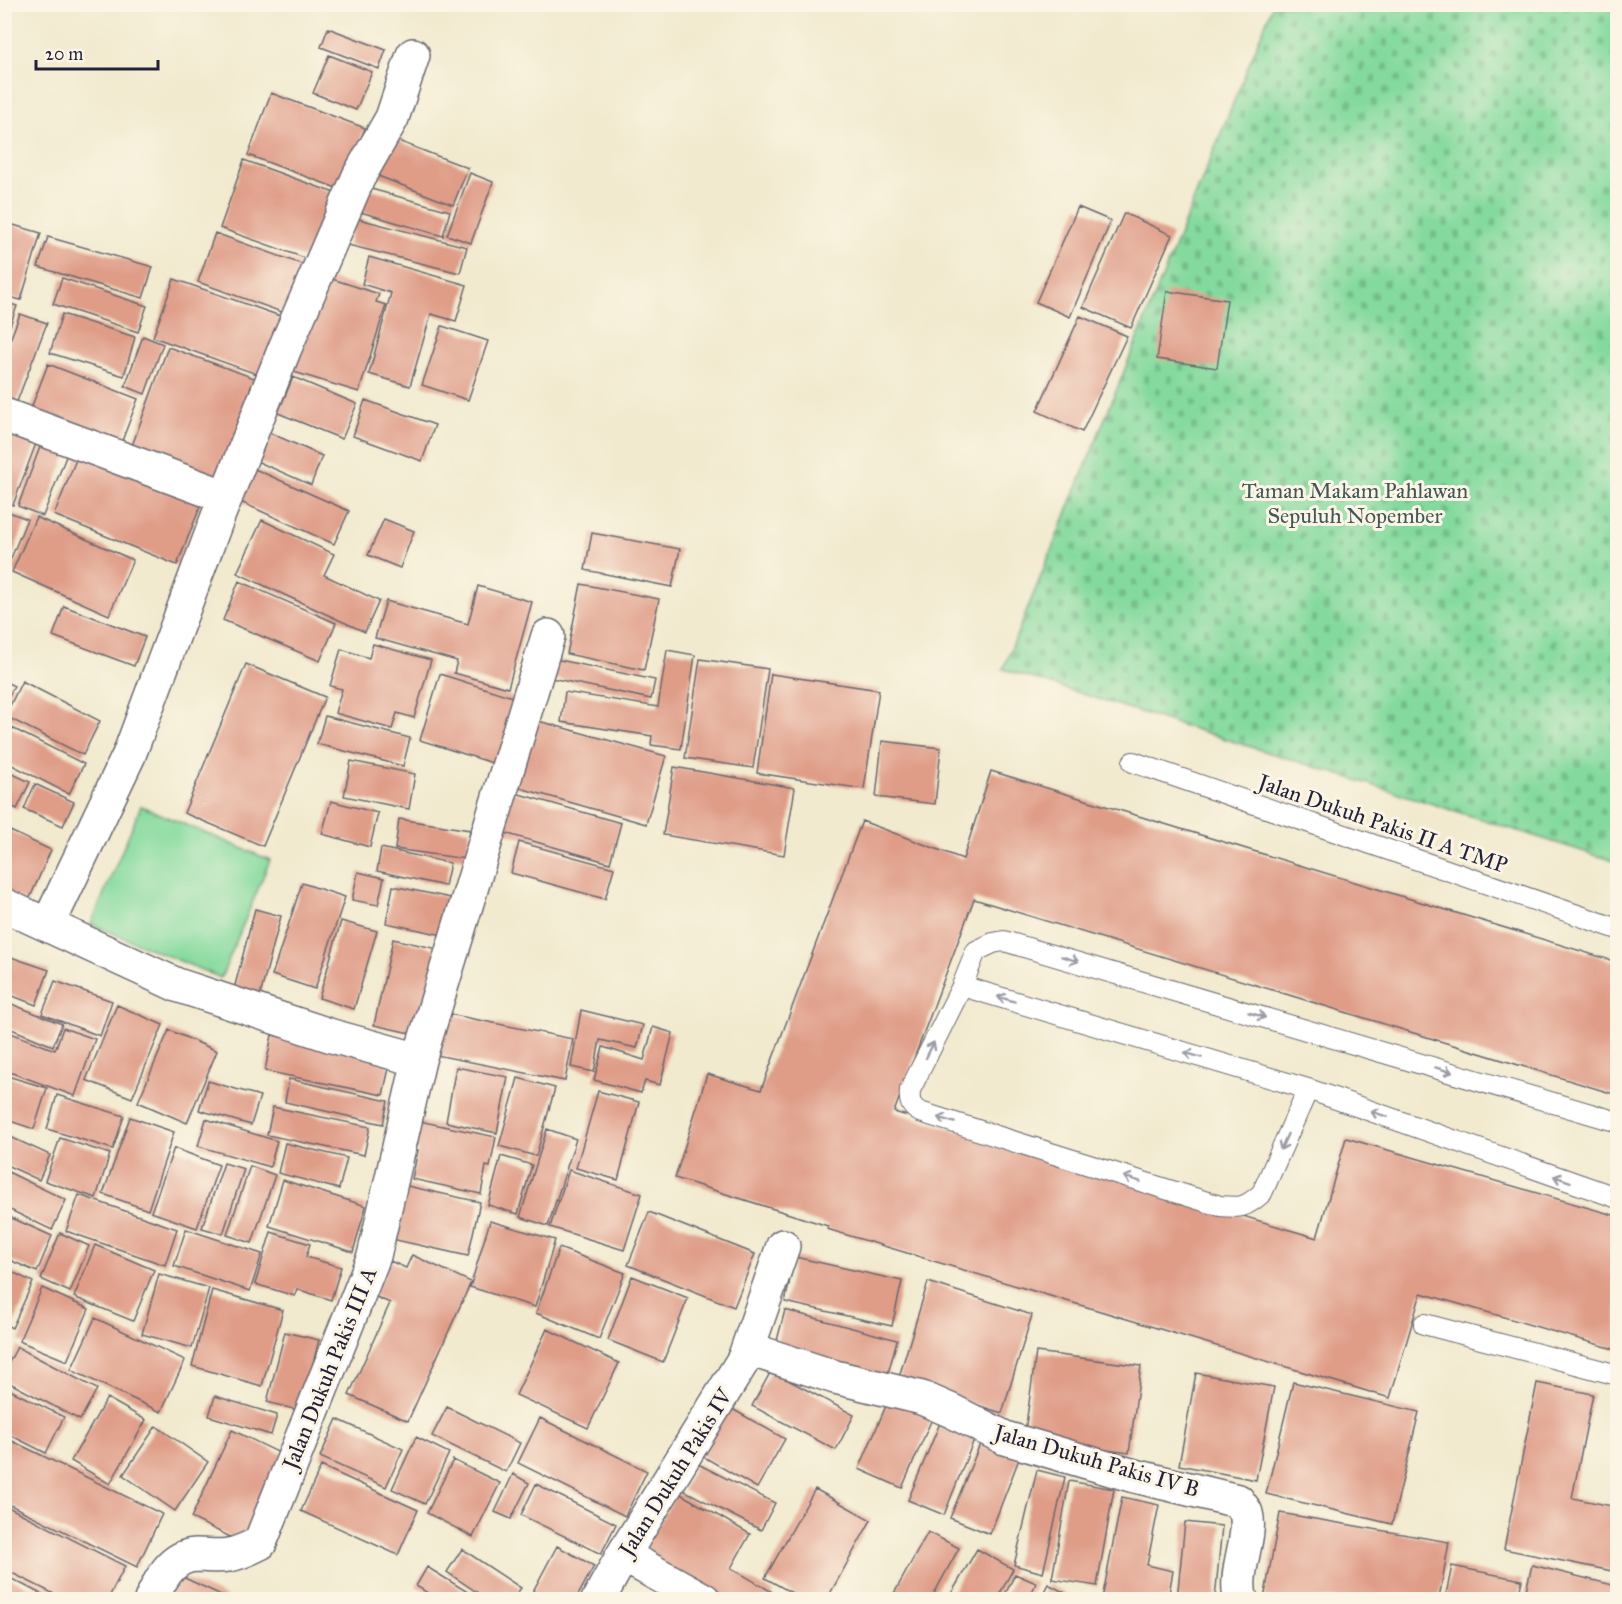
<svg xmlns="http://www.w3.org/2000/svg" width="1622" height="1604" viewBox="0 0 1622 1604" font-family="'IM FELL Great Primer',serif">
	<defs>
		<pattern id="cemetery-stones" width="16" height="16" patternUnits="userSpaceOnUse" patternTransform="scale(1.5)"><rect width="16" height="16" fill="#84da9e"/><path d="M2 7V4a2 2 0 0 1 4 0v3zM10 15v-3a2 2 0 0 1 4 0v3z" fill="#72bb89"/></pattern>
	</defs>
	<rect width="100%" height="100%" fill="#fcf5e5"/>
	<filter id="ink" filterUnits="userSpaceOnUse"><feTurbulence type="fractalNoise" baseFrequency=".0167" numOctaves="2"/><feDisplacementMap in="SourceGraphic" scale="12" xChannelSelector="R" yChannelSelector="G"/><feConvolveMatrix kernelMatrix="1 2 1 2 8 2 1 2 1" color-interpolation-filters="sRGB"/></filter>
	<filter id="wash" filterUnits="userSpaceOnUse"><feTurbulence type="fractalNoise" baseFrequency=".008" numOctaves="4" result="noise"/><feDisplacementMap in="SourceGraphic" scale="24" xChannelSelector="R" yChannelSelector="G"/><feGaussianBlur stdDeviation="1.35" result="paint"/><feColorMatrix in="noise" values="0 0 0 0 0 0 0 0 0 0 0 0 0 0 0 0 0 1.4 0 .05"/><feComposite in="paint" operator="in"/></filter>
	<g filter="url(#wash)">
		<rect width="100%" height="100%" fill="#f1eacf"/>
		<path fill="#84da9e" stroke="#537e6c" stroke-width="1.5" d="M141 806 270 860 221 978 91 924Z"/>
		<path fill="url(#cemetery-stones)" stroke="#537e6c" stroke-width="1.5" d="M1273 5H1617V862L1003 669Z"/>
		<g id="blocks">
			<path fill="#df9d88" d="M328 28 386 50 379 69 321 47Z
				M329 55 372 72 356 110 313 93Z
				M271 93 365 128 342 190 248 155Z
				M388 137 468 168 453 205 373 174Z
				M244 160 340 195 316 262 220 228Z
				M470 173 493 182 471 243 447 235Z
				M357 185 450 211 443 236 350 209Z
				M1078 207 1111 221 1070 317 1036 302Z
				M1124 213 1172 235 1131 328 1083 307Z
				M355 218 467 247 460 273 348 245Z
				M10 224 41 233 21 300 4 296V241Z
				M215 233 307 266 290 315 198 282Z
				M48 237 153 267 143 298 38 267Z
				M369 257 467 285 456 321 431 314 410 386 369 374 391 293 362 284Z
				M326 277 379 294 376 302 386 305 359 392 294 372 321 284Z
				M62 278 147 306 138 332 53 304Z
				M174 279 289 319 268 378 153 337Z
				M1167 291 1227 300 1217 368 1157 359Z
				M4 302 17 306 5 340H4Z
				M20 314 47 323 13 412 4 409V356Z
				M62 314 135 337 124 376 50 353Z
				M1080 316 1127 336 1082 432 1037 411Z
				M442 326 488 341 468 400 422 385Z
				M143 336 163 344 145 394 125 386Z
				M168 347 265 382 226 490 129 454Z
				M48 364 138 399 120 446 30 411Z
				M293 377 357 404 342 439 278 413Z
				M365 400 435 425 422 461 353 436Z
				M4 425 38 438 13 505 4 502Z
				M259 428 322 456 311 485 247 457Z
				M46 431 72 441 43 516 18 506Z
				M81 447 204 497 177 565 54 515Z
				M248 466 349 511 334 544 234 499Z
				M4 510 27 519 5 573H4Z
				M36 517 133 560 109 615 12 572Z
				M384 519 414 531 400 568 368 555Z
				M262 520 334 554 324 575 379 601 365 632 237 573Z
				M592 533 680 549 672 587 585 570Z
				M239 581 336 623 320 661 223 620Z
				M581 584 659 599 644 670 567 654Z
				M478 586 532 602 508 688 454 673 457 661 375 638 386 601 468 624Z
				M64 606 145 637 134 666 53 636Z
				M373 644 431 660 414 718 397 713 392 729 335 713 342 689 330 686 341 649 369 658Z
				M667 650 695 655 681 749 651 745 652 736 561 722 565 692 658 707Z
				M550 658 655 680 651 699 546 677Z
				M700 659 768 669 753 768 685 758Z
				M246 664 325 697 263 846 184 813Z
				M440 674 522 700 502 766 420 740Z
				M771 674 879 690 864 789 757 773Z
				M4 681 14 686 4 706Z
				M22 681 100 721 83 755 5 716Z
				M325 716 410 738 403 766 317 744Z
				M531 719 666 756 646 824 513 786Z
				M4 724 84 764 69 794 4 761Z
				M882 741 941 748 935 804 876 797Z
				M351 761 415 774 409 809 344 796Z
				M674 767 795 788 784 855 663 835Z
				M4 770 30 782 17 809 4 803Z
				M991 771 1617 962V1095L974 899 894 1112 1317 1238 1346 1138 1617 1216V1350L1421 1293 1390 1398 827 1229 828 1226 675 1178 707 1074 761 1090 862 821 963 859Z
				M35 784 74 802 63 826 24 809Z
				M512 792 621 823 610 863 501 832Z
				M331 801 378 813 370 847 322 834Z
				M399 819 470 830 466 859 395 849Z
				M6 829 51 850 28 902 4 891Z
				M519 842 614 868 605 899 511 873Z
				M381 848 450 863 445 886 377 871Z
				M358 872 384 878 378 905 352 900Z
				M302 883 345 897 315 989 272 975Z
				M393 886 456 899 448 936 386 923Z
				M255 909 281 916 260 996 234 989Z
				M341 921 377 931 354 1009 319 998Z
				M393 939 438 949 419 1035 374 1025Z
				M5 955 49 970 36 1005 5 993Z
				M55 981 112 1001 100 1036 42 1014Z
				M4 1001 62 1024 53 1046 4 1026Z
				M117 1005 163 1025 132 1098 86 1080Z
				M581 1010 643 1025 637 1048 600 1040 594 1072 571 1067Z
				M439 1012 573 1039 565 1081 431 1054Z
				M653 1027 673 1033 660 1085 645 1081 641 1093 594 1080 603 1047 644 1060Z
				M63 1028 95 1039 75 1096 4 1070V1041L8 1032 55 1050Z
				M169 1030 217 1051 187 1123 138 1102Z
				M272 1035 391 1059 383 1095 265 1071Z
				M456 1067 508 1077 497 1133 446 1122Z
				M4 1075 47 1088 34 1129 4 1119Z
				M518 1078 555 1088 536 1156 499 1146Z
				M289 1079 388 1101 383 1124 285 1102Z
				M208 1081 260 1096 251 1125 199 1110Z
				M598 1091 639 1102 618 1180 576 1168Z
				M57 1095 124 1116 113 1149 47 1129Z
				M273 1107 370 1127 364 1155 267 1135Z
				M130 1117 174 1132 148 1210 103 1194Z
				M206 1119 277 1141 270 1167 198 1146Z
				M419 1121 496 1137 490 1167 486 1166 481 1194 412 1179 418 1150H413Z
				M547 1129 576 1139 548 1226 520 1217Z
				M4 1134 50 1155 39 1180 4 1164Z
				M60 1138 110 1154 96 1198 45 1181Z
				M285 1143 347 1158 339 1189 278 1173Z
				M174 1148 219 1165 197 1228 151 1212Z
				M501 1156 532 1165 518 1214 488 1205Z
				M224 1163 244 1169 223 1234 202 1228Z
				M250 1166 275 1175 252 1243 227 1235Z
				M4 1170 66 1200 52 1230 4 1207Z
				M569 1170 642 1194 624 1250 550 1227Z
				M283 1180 366 1206 353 1252 269 1226Z
				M398 1184 480 1202 468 1256 387 1238Z
				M79 1195 177 1229 165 1265 66 1231Z
				M649 1212 755 1254 734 1307 628 1265Z
				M5 1215 52 1236 37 1272 5 1258Z
				M490 1221 555 1240 535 1307 470 1287Z
				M186 1229 262 1254 250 1291 174 1266Z
				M271 1232 310 1244 306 1257 341 1267 331 1300 297 1289 295 1296 255 1284Z
				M60 1233 89 1246 70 1292 41 1279Z
				M95 1245 154 1270 133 1321 74 1297Z
				M559 1248 625 1273 599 1339 536 1313Z
				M412 1255 471 1282 408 1421 349 1395 390 1303 374 1296 390 1261 406 1268Z
				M795 1257 902 1281 892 1326 785 1302Z
				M4 1268 33 1282 12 1328 4 1324Z
				M159 1274 209 1288 192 1348 142 1334Z
				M632 1276 688 1298 663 1362 608 1340Z
				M928 1282 1032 1315 1002 1413 898 1380Z
				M42 1288 89 1309 67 1361 19 1341Z
				M212 1290 283 1310 262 1386 192 1366Z
				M785 1310 897 1340 886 1381 774 1352Z
				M95 1318 185 1360 161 1412 71 1370Z
				M547 1329 619 1363 588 1428 516 1395Z
				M285 1332 319 1340 301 1411 267 1402Z
				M17 1347 97 1389 80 1420 4 1380V1372Z
				M1036 1352 1141 1366 1129 1453 1024 1439Z
				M771 1371 854 1415 836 1450 752 1406Z
				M1196 1373 1274 1387 1256 1480 1179 1465Z
				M1293 1382 1419 1412 1392 1524 1266 1494Z
				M1537 1383 1593 1394 1572 1498 1617 1507V1572L1504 1549Z
				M4 1387 64 1417 46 1453 4 1432Z
				M891 1394 935 1412 902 1488 859 1469Z
				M215 1396 277 1415 271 1435 209 1416Z
				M107 1398 146 1420 110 1484 71 1461Z
				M720 1402 785 1439 757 1488 692 1450Z
				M447 1407 520 1443 506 1472 432 1436Z
				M540 1418 647 1471 625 1516 518 1463Z
				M942 1418 977 1432 944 1515 908 1500Z
				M337 1419 403 1449 386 1487 320 1457Z
				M156 1426 208 1462 175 1511 123 1475Z
				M232 1430 290 1458 249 1546 191 1518Z
				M4 1437 162 1514 137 1567 4 1502Z
				M416 1437 449 1453 425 1504 392 1489Z
				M980 1444 1019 1459 990 1534 950 1518Z
				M453 1460 500 1483 473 1537 427 1513Z
				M696 1463 775 1503 761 1530 683 1490Z
				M321 1466 418 1510 398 1555 301 1511Z
				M1037 1470 1065 1477 1043 1573 1014 1565Z
				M513 1474 529 1483 511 1519 495 1512Z
				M1069 1481 1114 1489 1097 1586 1052 1579Z
				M536 1484 616 1524 601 1554 521 1515Z
				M815 1489 871 1520 827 1599H803L765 1578Z
				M677 1492 750 1534 731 1568 774 1593 770 1599H728L642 1554Z
				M1122 1497 1159 1505 1147 1565 1173 1571 1168 1599H1102Z
				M4 1505 125 1566 108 1599H64L4 1569Z
				M1280 1513 1449 1542 1439 1599H1264Z
				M1185 1522 1222 1526 1215 1599H1177Z
				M928 1532 959 1548 931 1599H891Z
				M557 1546 594 1566 576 1599H539L531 1595Z
				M462 1549 521 1588 513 1599H487L447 1572Z
				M977 1549 1013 1569 997 1599H948Z
				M1532 1565 1617 1586V1599H1524Z
				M1452 1566 1522 1580 1518 1599H1445Z
				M427 1567 479 1599H438L416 1586Z
				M176 1574 230 1599H164Z
				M1015 1574 1036 1583 1029 1599H1003Z
				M4 1575 51 1599H4Z
				M1048 1584 1077 1599H1040Z"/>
		</g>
	</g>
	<g filter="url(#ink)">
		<use href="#blocks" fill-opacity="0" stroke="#6a686f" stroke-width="1.5"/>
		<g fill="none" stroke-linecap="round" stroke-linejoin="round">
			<g stroke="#6a686f" stroke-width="22">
				<path id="service" d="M1133 762 1618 929
					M962 986 1308 1089 1618 1198
					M1308 1089 1262 1193C1245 1208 1241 1208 1220 1206L920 1112C910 1107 909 1100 910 1090L962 986 976 951 993 943 1004 941 1618 1122
					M1424 1324 1618 1375"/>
			</g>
			<g stroke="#6a686f" stroke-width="36">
				<path id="minor" d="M4 415 226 497
					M4 905 177 985 332 1036 419 1060
					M48 925 129 755 217 519 285 348 359 176 392 118 413 55
					M744 1359 783 1246
					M623 1555 704 1600
					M151 1600C160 1580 171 1556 196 1555 207 1555 218 1557 229 1555 240 1553 250 1548 260 1543L374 1256 419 1060 548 636
					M598 1600 623 1555 744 1359 748 1354 755 1351 835 1377 922 1398 952 1411 1005 1438 1131 1475 1238 1501C1240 1505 1245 1509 1246 1513 1253 1536 1232 1573 1241 1600"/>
			</g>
			<use href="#service" stroke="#fff" stroke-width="20"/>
			<use href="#minor" stroke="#fff" stroke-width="33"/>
		</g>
		<defs><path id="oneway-shaft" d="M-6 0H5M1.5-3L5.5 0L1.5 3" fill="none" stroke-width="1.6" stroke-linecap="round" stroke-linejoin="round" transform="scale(1.5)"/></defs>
		<g stroke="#9c9ca7">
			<use href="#oneway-shaft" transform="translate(1070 959) rotate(17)"/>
			<use href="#oneway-shaft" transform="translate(1006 999) rotate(-163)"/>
			<use href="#oneway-shaft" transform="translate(1257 1015) rotate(17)"/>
			<use href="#oneway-shaft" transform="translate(930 1050) rotate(-64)"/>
			<use href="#oneway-shaft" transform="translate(1193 1055) rotate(-163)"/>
			<use href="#oneway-shaft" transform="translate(1444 1070) rotate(17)"/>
			<use href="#oneway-shaft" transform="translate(1379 1114) rotate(-161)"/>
			<use href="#oneway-shaft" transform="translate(946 1120) rotate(-163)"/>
			<use href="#oneway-shaft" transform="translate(1284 1142) rotate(114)"/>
			<use href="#oneway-shaft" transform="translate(1132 1179) rotate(-163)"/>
			<use href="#oneway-shaft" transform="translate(1562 1179) rotate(-161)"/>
		</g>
	</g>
	<g text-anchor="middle" stroke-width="6" stroke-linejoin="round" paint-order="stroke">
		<g font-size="22" fill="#3f5959" stroke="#fcf5e5">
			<text x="1355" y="498">Taman Makam Pahlawan<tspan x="1355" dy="25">Sepuluh Nopember</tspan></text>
		</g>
		<g font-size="22" fill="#22223b" stroke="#fcf5e5">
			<text transform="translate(1383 823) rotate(19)" y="8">Jalan Dukuh Pakis II A TMP</text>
			<text transform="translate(329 1368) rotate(-68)" y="8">Jalan Dukuh Pakis III A</text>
			<text transform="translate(1097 1460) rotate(16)" y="8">Jalan Dukuh Pakis IV B</text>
			<text transform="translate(675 1472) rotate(-58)" y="8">Jalan Dukuh Pakis IV</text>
		</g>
	</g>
	<rect width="1622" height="1604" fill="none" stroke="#fcf5e5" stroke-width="24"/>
	<path d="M36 60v9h122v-9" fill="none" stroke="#22223b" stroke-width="3"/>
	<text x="45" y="60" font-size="18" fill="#22223b" stroke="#fcf5e5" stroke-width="4.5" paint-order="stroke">20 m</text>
</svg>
